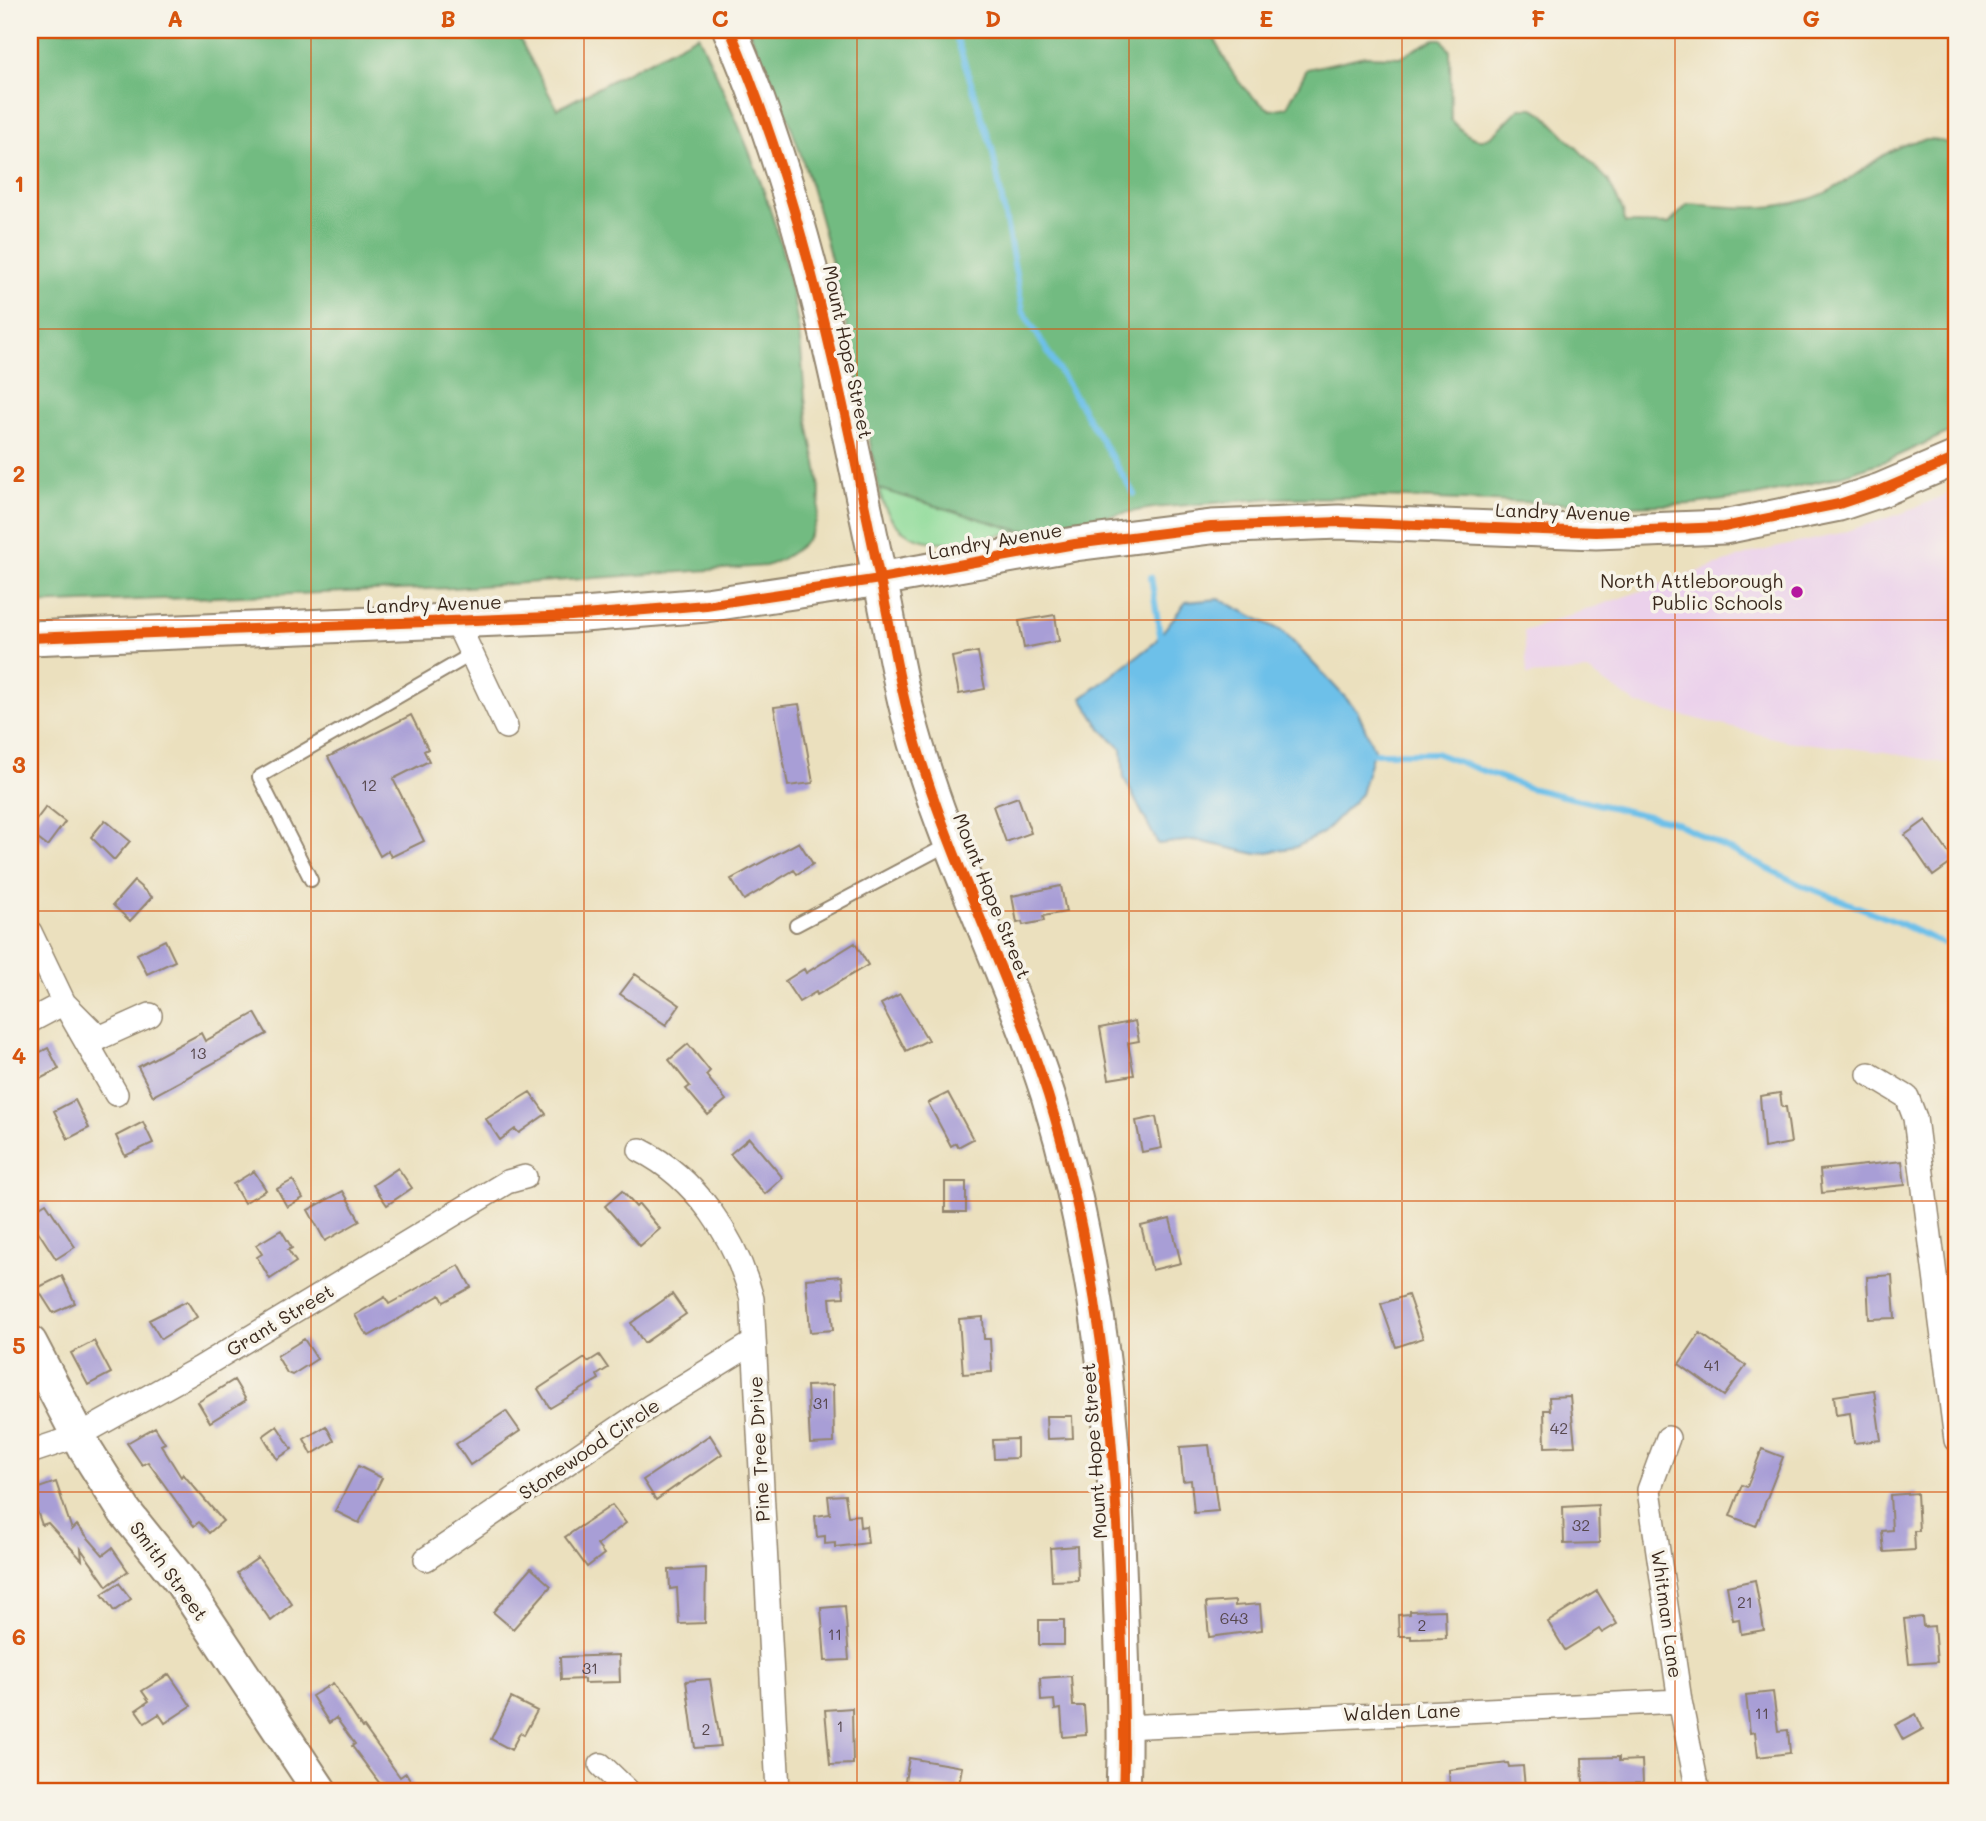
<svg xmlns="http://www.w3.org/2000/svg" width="1986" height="1821" viewBox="0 0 1986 1821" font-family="Mali,sans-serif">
	<rect width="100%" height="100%" fill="#f7f3e8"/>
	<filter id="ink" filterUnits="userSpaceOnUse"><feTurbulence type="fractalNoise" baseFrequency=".0143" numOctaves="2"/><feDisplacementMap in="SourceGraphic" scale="14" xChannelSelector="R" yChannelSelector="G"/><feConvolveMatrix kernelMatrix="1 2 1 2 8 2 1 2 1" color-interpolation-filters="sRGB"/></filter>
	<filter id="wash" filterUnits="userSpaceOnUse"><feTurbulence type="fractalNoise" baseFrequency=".00686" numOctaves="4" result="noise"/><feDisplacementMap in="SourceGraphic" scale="28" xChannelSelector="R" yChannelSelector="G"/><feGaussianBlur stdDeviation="1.57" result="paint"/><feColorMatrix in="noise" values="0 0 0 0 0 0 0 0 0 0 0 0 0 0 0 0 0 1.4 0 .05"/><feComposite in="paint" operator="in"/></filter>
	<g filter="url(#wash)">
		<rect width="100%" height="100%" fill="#ebe0be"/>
		<path fill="#ebd1eb" d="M1956 490V765L1885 752 1786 741 1637 704 1588 671 1527 675 1524 631 1752 553 1834 535 1903 513Z"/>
		<path fill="#8edb99" stroke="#64825c" stroke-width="2" d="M879 489 1021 531C965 540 896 565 879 489Z"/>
		<path fill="#72bb81" stroke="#567250" stroke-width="2" d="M30 30H515L557 109 698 35C742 128 783 224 798 326 803 358 803 390 808 422 813 458 828 491 814 527 808 545 783 560 766 566L452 588 30 604Z
			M748 30H1211C1224 61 1240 93 1271 110L1287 107 1307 69 1365 56 1400 57 1435 39H1442L1450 51 1451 120C1486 159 1495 130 1520 108H1533L1543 113 1608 180 1623 211 1625 223 1669 224 1688 204C1731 207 1762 212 1806 200 1862 186 1896 120 1956 146V429L1888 460 1830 479 1756 496 1693 504 1630 506 1379 497 1273 498 1153 508 1021 531 879 489C854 360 831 231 784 107 774 81 760 55 748 30Z"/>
		<path fill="#6dc0e9" stroke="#547584" stroke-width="2" d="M1219 599 1284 632 1357 710 1374 749 1361 794 1323 833 1296 847 1256 854 1194 840 1158 844 1124 778 1122 749 1101 729 1082 698 1153 644 1186 602Z"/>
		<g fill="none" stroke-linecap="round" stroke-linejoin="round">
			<path stroke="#6dc0e9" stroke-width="6" d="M954 30 992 148 1023 311 1134 494
				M1151 577 1161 641
				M1366 753H1435L1529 788 1674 822 1799 884 1897 922 1942 943"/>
		</g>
		<g id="blocks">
			<path fill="#a89ed6" d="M1055 615 1059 641 1024 648 1019 621Z
				M978 652 985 689 959 694 952 657Z
				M799 704 813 783 788 786 774 707Z
				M411 715 428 749 424 751 429 761 393 779 424 841 391 857 388 851 380 856 328 757Z
				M1018 797 1031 833 1006 842 993 806Z
				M46 807 65 822 47 846 30 833V828Z
				M105 820 130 841 114 860 91 837Z
				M1926 820 1954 861 1933 876 1905 835Z
				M799 842 813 864 797 874 794 870 744 900 731 879Z
				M134 881 152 897 130 921 113 905Z
				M1061 886 1066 912 1043 916 1044 921 1023 925 1022 922 1017 923 1012 896Z
				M165 940 175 961 147 974 137 954Z
				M855 943 868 965 817 995 816 992 799 1002 785 981 804 969 806 973Z
				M635 974 680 1005 666 1025 620 994Z
				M900 994 928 1040 906 1051 881 1004Z
				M255 1013 267 1034 153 1096 138 1067 201 1033 205 1041Z
				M1135 1021 1139 1041 1128 1043 1134 1075 1109 1079 1100 1028Z
				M688 1044 710 1071 706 1075 726 1100 708 1115 686 1089 690 1086 669 1060Z
				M48 1048 59 1069 30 1084V1057Z
				M530 1092 546 1114 519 1133 515 1129 500 1140 486 1119Z
				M948 1093 973 1139 958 1147 956 1143 951 1146 928 1103Z
				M1780 1093 1782 1107H1786L1791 1143 1764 1148 1760 1096Z
				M75 1100 89 1128 68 1139 54 1111Z
				M1156 1117 1162 1148 1142 1152 1136 1121Z
				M143 1122 153 1143 125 1156 116 1136Z
				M749 1138 783 1178 765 1194 730 1154Z
				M1902 1161 1905 1185 1822 1193 1820 1170Z
				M398 1168 412 1188 387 1205 373 1185Z
				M254 1171 266 1190 244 1203 233 1184Z
				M293 1180 303 1198 287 1207 277 1189Z
				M945 1182H966V1212H945Z
				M343 1191 360 1221 325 1241 308 1210Z
				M622 1191 636 1207 639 1204 660 1229 640 1246 605 1206Z
				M46 1203 75 1247 56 1259 30 1219V1213Z
				M1170 1219 1181 1263 1152 1270 1141 1226Z
				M281 1230 292 1248 288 1250 296 1262 270 1279 257 1257 262 1254 256 1245Z
				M459 1265 471 1287 444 1302 440 1295 369 1336 364 1331 355 1315 385 1297 389 1304Z
				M1892 1275 1895 1318 1869 1319 1867 1277Z
				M62 1276 75 1303 53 1313 37 1288Z
				M842 1276 844 1297 830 1298 833 1330 810 1332 806 1279Z
				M672 1294 686 1314 644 1343 631 1323Z
				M1408 1295 1423 1338 1396 1347 1381 1304Z
				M187 1301 197 1317 161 1339 149 1320Z
				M983 1317 984 1339H990L992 1372 963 1374 959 1319Z
				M1700 1333 1746 1366 1724 1396 1679 1364Z
				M304 1339 317 1359 292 1375 287 1373 277 1356Z
				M94 1341 111 1373 88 1385 71 1353Z
				M599 1355 608 1368 597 1375 599 1379 550 1408 538 1389 585 1358 588 1362Z
				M234 1380 246 1400 210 1422 198 1402Z
				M833 1385 834 1443 810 1444 807 1386Z
				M1874 1390 1881 1440 1854 1443 1850 1413 1836 1415 1834 1396Z
				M1570 1396 1575 1446 1545 1447 1544 1410H1550L1549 1397Z
				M506 1411 520 1431 470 1465 456 1444Z
				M1046 1416H1072L1073 1438 1047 1439Z
				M277 1426 292 1449 277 1459 263 1436Z
				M326 1426 334 1441 312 1454 304 1439Z
				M155 1427 165 1443 161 1445 181 1477 183 1474 223 1521 209 1533 199 1522 194 1526 148 1462 142 1465 127 1443Z
				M710 1435 722 1454 656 1500 643 1480Z
				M1017 1439V1458L994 1459 993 1440Z
				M1209 1445 1218 1511 1194 1513 1191 1480 1183 1481 1180 1447Z
				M1762 1449 1783 1457 1756 1526 1730 1516 1742 1485 1747 1487Z
				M358 1466 382 1478 359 1523 335 1511Z
				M56 1482 72 1530 77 1525 103 1555 112 1548 128 1571 107 1586 81 1549 82 1560 48 1523 42 1525 30 1491Z
				M1917 1493 1919 1531H1914L1915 1550 1884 1552 1882 1531 1892 1530 1890 1495Z
				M845 1495 848 1516 859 1515 860 1527 866 1526 868 1543 835 1547V1543L825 1544V1536L817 1537 815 1516 830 1514 828 1496Z
				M612 1505 626 1523 597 1545 604 1554 587 1567 565 1537Z
				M1598 1505 1599 1543 1564 1544 1563 1507Z
				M1077 1546 1078 1580 1052 1581 1050 1548Z
				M258 1558 292 1604 271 1621 237 1573Z
				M531 1568 551 1586 513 1629 493 1612Z
				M706 1568 705 1623 679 1624 677 1588 670 1589 669 1570Z
				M1755 1580 1764 1630 1741 1634 1739 1619 1733 1620 1727 1586Z
				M119 1583 131 1599 114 1611 102 1594Z
				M1597 1591 1617 1624 1602 1633 1599 1629 1565 1650 1548 1622Z
				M1235 1601V1606L1260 1604 1262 1630 1209 1637 1206 1603Z
				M845 1606 849 1660 825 1661 821 1608Z
				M1445 1610 1446 1638 1411 1639V1636H1399L1398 1615 1410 1614V1611Z
				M1922 1617 1923 1627 1934 1626 1937 1662 1909 1664 1904 1619Z
				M1039 1620H1064V1645H1039Z
				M619 1655 620 1682 584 1683V1679L561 1680 560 1657Z
				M169 1674 191 1706 165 1723 159 1714 145 1723 136 1710 149 1701 142 1691Z
				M1071 1676 1073 1706H1084L1086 1735 1063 1737 1061 1709 1055 1710 1054 1700 1041 1701 1040 1678Z
				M710 1679 721 1746 695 1748 686 1681Z
				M333 1683 362 1728 364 1727 400 1777 406 1773 417 1791H378L383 1788 352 1746 355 1744 336 1718 329 1723 312 1696Z
				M1773 1692 1778 1731 1788 1730 1790 1753 1758 1757 1755 1732 1750 1733 1746 1695Z
				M511 1698 537 1711 524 1735 520 1733 511 1750 491 1739Z
				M852 1708 853 1764 830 1765 825 1710Z
				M1916 1714 1923 1729 1903 1740 1895 1725Z
				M1619 1757V1761L1642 1760 1643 1783 1583 1785 1582 1758Z
				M909 1758 962 1767 958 1789 905 1781Z
				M1508 1763 1509 1767 1523 1766 1525 1787 1510 1789 1511 1791H1450L1449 1770Z"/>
		</g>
	</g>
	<g filter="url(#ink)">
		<use href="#blocks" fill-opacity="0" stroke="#93856e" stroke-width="2"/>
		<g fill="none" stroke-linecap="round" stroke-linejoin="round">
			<g stroke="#93856e" stroke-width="16">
				<path id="lane" d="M311 880 259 777 472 654
					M796 925 951 843"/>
			</g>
			<g stroke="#93856e" stroke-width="26">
				<path id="street" d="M456 621 506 727
					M30 932 64 1003 116 1094
					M30 1021 64 1003 99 1038 150 1015
					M1869 1074 1907 1097 1915 1118 1956 1440
					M640 1150C696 1178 736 1238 752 1299L778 1791
					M1668 1438 1649 1490 1680 1701 1698 1791
					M30 1452 78 1436 200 1368 507 1182 525 1177
					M426 1559 651 1406 753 1343
					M1123 1727 1680 1701
					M601 1765 628 1791"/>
			</g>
			<g stroke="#93856e" stroke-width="37">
				<path id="secondary" d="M730 30C806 207 841 396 881 584 891 629 897 674 909 718 943 848 1007 967 1048 1095 1098 1257 1114 1421 1120 1590 1122 1657 1126 1724 1123 1791
					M30 638 571 616 706 605 880 579 1075 544 1211 527 1339 522 1596 532 1724 527 1839 504 1881 490 1956 458
					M30 1343 86 1450 125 1512 182 1583 320 1791"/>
			</g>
			<use href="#lane" stroke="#fff" stroke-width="12"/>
			<use href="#street" stroke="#fff" stroke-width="23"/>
			<use href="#secondary" stroke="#fff" stroke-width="33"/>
			<g stroke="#f7f3e8" stroke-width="15">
				<path id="cycleway" d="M730 30C806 207 841 396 881 584 891 629 897 674 909 718 943 848 1007 967 1048 1095 1098 1257 1114 1421 1120 1590 1122 1657 1126 1724 1123 1791
					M30 638 571 616 706 605 880 579 1075 544 1211 527 1339 522 1596 532 1724 527 1839 504 1881 490 1956 458"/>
			</g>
			<use href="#cycleway" stroke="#e8590c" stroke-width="10"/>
		</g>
	</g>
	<path fill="none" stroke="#d7540e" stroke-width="2" stroke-opacity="0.55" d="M311 30V1791M584 30V1791M857 30V1791M1129 30V1791M1402 30V1791M1675 30V1791M30 329H1956M30 620H1956M30 911H1956M30 1201H1956M30 1492H1956"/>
	<circle fill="#b5179e" stroke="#f7f3e8" stroke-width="2.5" cx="1797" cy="592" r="7"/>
	<g text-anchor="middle" stroke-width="7" stroke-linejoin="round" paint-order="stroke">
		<g font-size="16" fill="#56474c">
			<text x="369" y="791">12</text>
			<text x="198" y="1059">13</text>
			<text x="1712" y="1371">41</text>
			<text x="821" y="1409">31</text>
			<text x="1559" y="1434">42</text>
			<text x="1581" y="1531">32</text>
			<text x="1745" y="1608">21</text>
			<text x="1234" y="1624">643</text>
			<text x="1422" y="1631">2</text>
			<text x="835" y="1640">11</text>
			<text x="590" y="1674">31</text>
			<text x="1762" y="1719">11</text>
			<text x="840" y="1732">1</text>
			<text x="706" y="1735">2</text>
		</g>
		<g font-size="19" fill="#3b2a1e" stroke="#f7f3e8">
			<text transform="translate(848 352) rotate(78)" y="7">Mount Hope Street</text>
			<text transform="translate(1563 512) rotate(2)" y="7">Landry Avenue</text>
			<text transform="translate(995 541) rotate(-10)" y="7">Landry Avenue</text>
			<text transform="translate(434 604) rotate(-2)" y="7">Landry Avenue</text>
			<text transform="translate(992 896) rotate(68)" y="7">Mount Hope Street</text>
			<text transform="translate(280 1320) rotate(-31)" y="7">Grant Street</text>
			<text transform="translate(589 1449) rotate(-34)" y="7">Stonewood Circle</text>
			<text transform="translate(759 1449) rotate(-93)" y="7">Pine Tree Drive</text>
			<text transform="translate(1094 1451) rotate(-94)" y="7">Mount Hope Street</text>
			<text transform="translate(169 1571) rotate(54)" y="7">Smith Street</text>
			<text transform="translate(1667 1614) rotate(82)" y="7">Whitman Lane</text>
			<text transform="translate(1402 1712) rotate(-2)" y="7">Walden Lane</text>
		</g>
		<g font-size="19" fill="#3b2a1e" stroke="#f7f3e8" text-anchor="end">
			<text x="1783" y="588">North Attleborough<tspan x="1783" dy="22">Public Schools</tspan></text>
		</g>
	</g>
	<rect width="1986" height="1821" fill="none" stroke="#f7f3e8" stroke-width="77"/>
	<rect x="38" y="38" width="1910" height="1745" fill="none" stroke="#d7540e" stroke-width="2.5"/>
	<g font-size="23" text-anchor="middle" font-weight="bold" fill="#d7540e">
		<text x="175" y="27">A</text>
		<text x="448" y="27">B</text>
		<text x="720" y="27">C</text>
		<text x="993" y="27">D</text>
		<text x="1266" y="27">E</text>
		<text x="1538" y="27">F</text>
		<text x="1811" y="27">G</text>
		<text x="19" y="192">1</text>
		<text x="19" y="482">2</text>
		<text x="19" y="773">3</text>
		<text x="19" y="1064">4</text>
		<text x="19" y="1354">5</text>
		<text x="19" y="1645">6</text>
	</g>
</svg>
